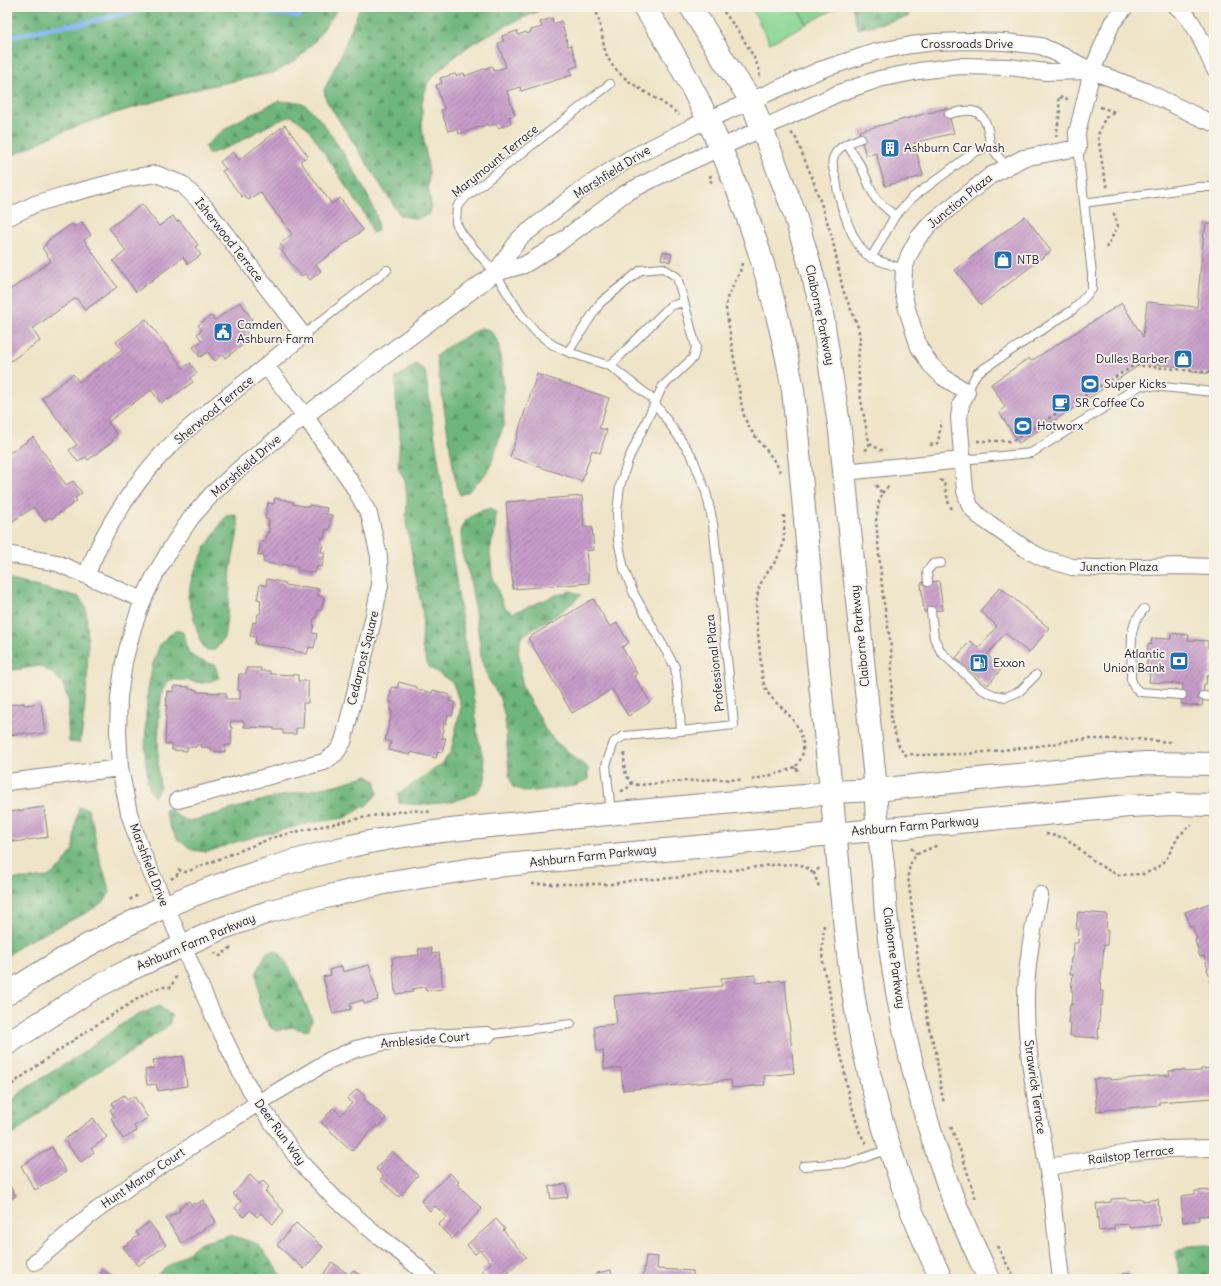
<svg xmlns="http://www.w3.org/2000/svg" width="1221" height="1286" viewBox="0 0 1221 1286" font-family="Delius,sans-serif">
	<defs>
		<pattern id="forest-firs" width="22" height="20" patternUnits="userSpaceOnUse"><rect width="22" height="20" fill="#6eb67d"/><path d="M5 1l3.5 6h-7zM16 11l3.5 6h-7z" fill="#5a9468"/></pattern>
		<pattern id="building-hatch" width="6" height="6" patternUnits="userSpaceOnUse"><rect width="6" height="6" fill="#c69cc8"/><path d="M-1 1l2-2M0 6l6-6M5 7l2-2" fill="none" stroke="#a07fa4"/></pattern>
	</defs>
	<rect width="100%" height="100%" fill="#f7f3e8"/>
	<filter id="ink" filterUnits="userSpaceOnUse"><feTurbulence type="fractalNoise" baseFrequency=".025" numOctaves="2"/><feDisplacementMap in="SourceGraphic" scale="8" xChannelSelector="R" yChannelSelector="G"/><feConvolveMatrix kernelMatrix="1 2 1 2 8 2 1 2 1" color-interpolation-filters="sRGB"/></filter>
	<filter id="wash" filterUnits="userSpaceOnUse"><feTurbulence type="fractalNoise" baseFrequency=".012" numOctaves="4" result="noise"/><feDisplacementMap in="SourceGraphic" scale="16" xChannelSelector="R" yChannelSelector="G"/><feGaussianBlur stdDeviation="0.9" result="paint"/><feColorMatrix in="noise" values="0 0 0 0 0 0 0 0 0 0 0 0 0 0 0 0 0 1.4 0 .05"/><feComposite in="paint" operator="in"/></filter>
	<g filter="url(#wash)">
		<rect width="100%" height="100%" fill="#efe4c8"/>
		<path fill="url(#forest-firs)" stroke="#486c5c" d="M7 7H339L317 38 298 59 276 72 201 88 106 116 59 133 7 158Z
			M360 7H542L539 11 507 25 473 43 447 63 428 82 422 102V129L429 172 428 187 431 204 429 214 416 219 400 215 326 100 324 90 341 55Z
			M852 7H908V17L858 29Z
			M278 101C284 102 297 101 302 103 321 111 373 198 377 219 378 223 377 227 378 231L372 233 370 225 362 210 308 128 292 116 273 123 231 146 209 154 205 147 216 136 234 123Z
			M480 328 490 330 498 342 503 379 504 423 489 471 469 491 460 495 456 485 436 356 446 348Z
			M416 364 425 371 475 708C476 716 476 724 477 732 479 745 489 772 484 783 474 805 419 806 399 803L398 794 442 764 451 752 461 706 453 683 428 666 422 647 423 615 406 522 407 497 405 481 398 467 400 432 396 403V378Z
			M491 508 496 513 495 531 490 550 492 575 504 607 513 613 554 596 571 591 581 595C564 613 541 622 521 637L518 651 521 666 522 687 530 702 539 716 544 728 556 742 588 768V779L575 786 527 792 513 787 509 774 505 717 499 696 489 680 481 660 480 645 470 578 462 554 461 532 465 521 477 512Z
			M236 515 239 526 231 567 229 602 224 638 215 650H206L200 641 188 596 192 577 205 548 226 516Z
			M7 579 79 597 86 608 88 646 87 684 82 732 79 743 69 742 68 725 69 703 63 684 52 673 40 666 7 671Z
			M175 630 183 632C188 658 190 657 215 665L219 678 211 681 202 683 185 680H169L162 691 159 712 158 767 160 787 154 797 149 788 145 755 146 714 148 689 153 664 160 644Z
			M367 775 376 782 377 794 367 805 344 818 310 823 269 833 239 841 207 852 193 850 178 840 170 827 164 810 169 808 179 817 188 821 202 818 267 799 340 784Z
			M79 807 88 809 93 825 97 849 110 892 105 901 86 913 24 943 7 956V879H29L48 877 62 866 73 850 75 827Z
			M277 950C294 970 302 996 312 1020L308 1031 291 1027 277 1031 271 1028 264 1017 259 1002 257 972 267 952Z
			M159 1006 172 1016 169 1025 146 1041 133 1051 105 1067 70 1091 42 1111 7 1140V1105L19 1094 32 1084 74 1059 129 1019Z
			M230 1235 258 1244 284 1279H153L163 1270 201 1243Z
			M1207 1245 1214 1248V1279H1180L1176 1252 1189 1246Z"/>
		<path fill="#89d593" stroke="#567c67" d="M751 7H797L806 24 770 43Z
			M798 7H838L807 24Z"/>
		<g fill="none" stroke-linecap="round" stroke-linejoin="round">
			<path stroke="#86b6f1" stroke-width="5" d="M253 7 268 13 299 16 310 7
				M7 38 49 28 80 24 152 7"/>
		</g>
		<g id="blocks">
			<path fill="url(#building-hatch)" d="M552 18 553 24 561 21 567 41H566L568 46 571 45 578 66 570 69 572 75 521 91 520 87 507 91 515 115 509 117 511 123 498 128 496 124 488 126V124L459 134 457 129 448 131 441 110 444 109 436 85 442 83 440 78 455 74 456 76 464 73 465 76 492 66 494 71 506 67 498 43 504 41 502 36 517 31 518 35 526 32 527 34 531 32V30L542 27 540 22Z
				M947 108 954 133 914 143 923 176 885 186 876 153 866 156 859 131Z
				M285 125 308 156 300 161 332 204 340 198 363 230 316 265 321 271 310 280 305 274 301 276 282 251 284 249 280 244 292 234 260 192 248 200 244 195 242 197 222 171 226 169 220 162 233 152 239 160Z
				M142 204 159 226 173 216 177 222 179 220 198 245 195 247 201 255 188 264 183 257 136 292 113 261 126 251 109 228Z
				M1025 216 1051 251 981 305 955 270Z
				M82 222 91 235 84 240 117 287 85 310 76 298 32 329 40 341 9 362 7 359V292L51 261 42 248 47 244 46 242 72 224 74 227Z
				M1206 224H1214V374L1191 372V368L1143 363 1019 443 999 412 1005 407 991 384 1029 358 1031 361 1122 303 1143 337 1147 302 1197 307 1204 231H1205Z
				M663 251 672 254 670 262 661 259Z
				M240 302 252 319 242 326 251 339 225 358 223 354 215 361 208 352 200 357 193 347 202 341 197 334 202 330 198 325 211 316 215 320Z
				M146 319 183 368 190 363 197 373 190 378 193 382 168 400 167 398 161 403 151 390 108 422 117 435 112 439 113 441 88 460 86 457 78 462 69 450 77 445 42 398 73 374 79 382 122 350 116 342Z
				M537 374 609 398 599 428 607 430 600 453 592 450 582 481 510 457Z
				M33 437 66 485 73 481 82 493 75 498 77 501 51 519 50 517 44 521 34 507 10 523 7 518V475L10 473 7 468V455Z
				M582 496 584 527H592L594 550 586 551 589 583 513 589 506 502Z
				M275 498 294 502 293 504 309 507V505L327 508 326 514 332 515 329 530 326 529 324 538 322 537 321 543H323L321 552H325L322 567 317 566 315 573 297 570 298 567 282 564V566L263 562 264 556 258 555 261 541 264 542 267 532 269 533V528H268L269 520 265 519 268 503 274 504Z
				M267 579 286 583 285 585 302 588V586L319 589 318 596 324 597 321 611 318 610 316 618H314L313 624 314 625 312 633 317 634 314 648 309 647 307 654 274 646V647L255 644 256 637 250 636 253 622 256 623 258 614H260L261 609H260L261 600 257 599 260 584 266 586Z
				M939 581 943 610 924 612 921 583Z
				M1000 587 1049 628 1029 653 1005 633 987 655 1002 668 988 685 956 658 970 641 979 648 997 626 980 611Z
				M593 599 610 627 617 623 629 643 622 647 637 674 634 676 650 702 628 716 612 689 572 713 528 638Z
				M1171 633 1189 635 1188 640 1208 641V648L1212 649 1210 676H1207L1206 684H1204L1202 706 1181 704 1183 684 1149 682 1150 673H1146L1148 644 1151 645 1152 638 1171 639Z
				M246 668H261L260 671H270V674L298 675V681H308V703H303V709H304L303 728H296V734H283V730H274V728L244 727V721H231L230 727H232L231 745H225V752L211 751V748L201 747 202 745H196V747H187V751L172 750V744H165L167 691 173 692 174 686 189 687V689L197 690V692L226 693V699H240V690H238L239 674H246Z
				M399 682 417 687V689L432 693 433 690 450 695 449 701 455 702 452 716 448 715 446 724 444 723 443 729H444L442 738H446L442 752 438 751 436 758 411 752 410 755 389 750 391 742 385 740 392 711H390L392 702 389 701 392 687 397 688Z
				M24 703V705L41 703 45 733 28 735 27 733 7 735V705Z
				M44 807 48 837 14 842 13 840 7 841V810H10V812Z
				M1213 902 1214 906V995L1209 980H1211L1207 969H1208L1204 956 1200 957 1195 940 1197 939 1192 926 1190 927 1185 912Z
				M1078 912 1107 914 1106 931H1108L1107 945H1104L1100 991H1103L1102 1006H1100L1098 1038 1070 1036 1071 1023H1068L1070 1004 1072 1005 1073 991H1071L1073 974H1070L1071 958H1073L1074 943H1078L1079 929H1076Z
				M431 948 432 954 439 953 443 989 426 991 425 987 412 989 413 992 396 994V991H395L392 958 419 955 418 949Z
				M369 965 378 996 377 997 378 1000 364 1004 363 1000 350 1004 351 1009 333 1014 323 977 331 975 329 970 342 966 343 972Z
				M755 975 756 983 785 980 794 1073 764 1076 765 1085 732 1088 731 1080 623 1090 621 1068 604 1069 603 1051H597L594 1026 617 1024 614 996 722 986 721 978Z
				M183 1056 187 1086 158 1091 156 1084 147 1085 145 1070 154 1068 153 1060Z
				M1214 1068V1098L1159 1102V1105L1097 1111 1094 1079 1110 1078V1080L1170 1075 1169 1071 1185 1070V1072L1201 1071V1069Z
				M357 1089 366 1097 364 1099 386 1118 378 1127 376 1125 352 1151 321 1122 333 1108 341 1115 352 1103 347 1099Z
				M124 1095 127 1100 134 1096 148 1118 134 1126 137 1131 123 1139 111 1118 114 1116 110 1110 114 1107 112 1103Z
				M93 1118 107 1137 91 1149 94 1152 81 1162 64 1140Z
				M52 1147 66 1172 35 1190 21 1166Z
				M392 1151 418 1175 399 1197 380 1180 383 1176 376 1169Z
				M450 1173 459 1182 457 1184 482 1209 452 1239 438 1225 447 1217 435 1206 430 1211 421 1201Z
				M250 1175 259 1184 263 1181 269 1187 265 1191 284 1211 273 1224 261 1213 257 1217 250 1210 244 1217 235 1208 241 1201 233 1194Z
				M7 1181 16 1196 7 1201Z
				M566 1184 568 1197 551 1199 549 1186Z
				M1212 1190V1192L1214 1191V1215L1199 1216V1220L1183 1222 1181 1196 1195 1194V1191Z
				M1127 1198V1200L1143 1199V1201L1158 1199 1160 1225 1129 1228V1224L1114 1225V1229L1099 1231 1096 1204 1111 1202V1199Z
				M203 1200 216 1222 182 1243 166 1219 180 1211 179 1208 189 1201 191 1205 194 1203 195 1205Z
				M496 1219 505 1229 503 1230 526 1257 501 1279H490L482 1270 491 1263 480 1250 475 1254 467 1245Z
				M149 1222 166 1245 138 1266 123 1247 139 1235 136 1232Z
				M296 1223 323 1247 304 1269 277 1245Z
				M646 1256 658 1257 657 1269 693 1271V1279H643Z
				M332 1262 349 1275 353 1270 365 1279H320Z
				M103 1270 117 1279H97Z
				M611 1270 612 1278 623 1276 624 1279H598L597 1273Z
				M1129 1272 1132 1279H1110Z"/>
		</g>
	</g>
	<g filter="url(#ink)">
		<use href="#blocks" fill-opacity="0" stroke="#888382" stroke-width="1"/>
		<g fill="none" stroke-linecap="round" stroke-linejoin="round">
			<g stroke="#888382" stroke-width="10">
				<path id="lane" d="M949 114C968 109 982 106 988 130 989 135 989 141 991 145 995 153 1001 160 1006 166
					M861 138C851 142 839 145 834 156 830 164 835 172 836 180 837 184 837 188 838 192 842 210 852 240 865 253 874 261 893 265 904 269
					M847 144 862 168 869 185 876 199 895 216
					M1084 203 1198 187H1214
					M871 258 895 216 912 198 971 154 991 145
					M303 335 387 270
					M568 352 600 303 641 270 663 268 677 277 684 302 696 347 693 358 662 387 655 403 649 396 610 366 568 352 553 345 536 332 521 315 495 273 462 234 456 223 457 207 467 196 610 84
					M610 366 670 306 684 302
					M967 392 977 373 1074 309 1092 289V274L1078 148
					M655 403 692 456 706 492 713 523 734 725 681 731 679 699 675 667 634 594 624 569 618 540 617 512 620 486 628 460Z
					M962 460 1031 453 1141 385 1214 392
					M928 582 927 571 933 564 941 563
					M1144 609 1135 621 1132 633 1131 679 1134 687 1140 692 1182 695
					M931 611 934 638 941 652 981 689 994 695 1006 697 1020 691 1036 675
					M1203 696 1214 697
					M611 813 606 765 614 742 624 736 681 731
					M487 1035 571 1024
					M803 1166 848 1163 890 1149"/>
			</g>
			<g stroke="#888382" stroke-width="18">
				<path id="street" d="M1125 7 1112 23 1092 71 1077 133 1078 148 1023 158 990 176 931 223 918 238 909 255 904 269 903 291 907 309 919 347 930 364 943 377 967 392 961 404 959 418 965 491 970 506 979 516 990 524 1029 551 1043 558 1072 567 1097 568 1184 566 1214 567
					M1177 7C1195 19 1205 49 1214 68
					M7 218 35 204 61 196 130 178 156 174 182 184 205 207 303 335 266 366 305 416 351 482 369 514 379 556 380 585 373 620 343 742 336 753 324 762 178 800
					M495 273 524 265 552 248 624 194 659 176 839 93 879 79 919 71 959 66 1009 67 1046 72 1091 71
					M844 472 962 460
					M7 554 57 563 143 600
					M86 575C92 562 98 547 105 534 124 500 148 466 176 440 204 413 236 390 266 366
					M7 782 120 768
					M1040 895C1032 933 1025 971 1026 1009 1027 1062 1039 1113 1047 1165 1054 1202 1056 1241 1061 1279
					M1048 1167 1134 1152 1166 1149 1214 1148
					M35 1262 89 1216 134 1183 258 1103 330 1060 356 1049 384 1042 412 1039 487 1035
					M429 1279 420 1269 401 1253 376 1234 335 1199 301 1163 258 1103 242 1075 213 1015 140 847 129 813 120 768 118 732 119 697 124 662 133 628 143 600 155 575 172 546 191 518 212 494 239 469 305 416 495 273 520 238 582 189 629 159 692 127 820 70 875 52 911 45 935 42 969 41 1005 42 1041 46 1065 57 1092 71 1145 91 1203 119 1214 123"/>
			</g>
			<g stroke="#888382" stroke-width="24">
				<path id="secondary" d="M644 7C671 46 693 87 713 131 751 215 777 299 793 390 806 523 816 656 831 789 838 857 843 925 853 992 865 1067 885 1141 912 1212 921 1234 931 1257 941 1279
					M691 7 726 64 751 100 794 212 809 262 821 307 840 431 876 790C876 803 876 816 878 829 879 838 881 847 882 856 885 875 884 894 886 913 896 1008 918 1103 951 1193 962 1222 976 1251 989 1279"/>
			</g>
			<g stroke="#888382" stroke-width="24">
				<path id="primary" d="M7 994C57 961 109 932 164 907 219 883 277 865 335 850 395 834 459 829 521 823 615 813 710 804 804 796L831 792 876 790 1112 765 1146 763 1214 764
					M7 1044 91 990 129 970 220 929 271 911 313 900 384 883 485 867 1129 806 1173 804 1214 805"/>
			</g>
			<path stroke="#888382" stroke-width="2.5" stroke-dasharray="3 3" stroke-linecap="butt" d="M595 7C598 16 600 24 602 34 603 42 604 50 608 58 621 84 658 96 679 115
				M720 7C736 27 750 47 760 71L759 77
				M1100 107 1115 112 1105 118 1098 135 1104 176 1108 189
				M791 133 795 136 813 180 826 218 832 237 843 290 858 327 860 338 858 361 860 394 868 438 870 443 866 450V454
				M1056 137 1060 111 1058 97 1068 99
				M711 175 709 179 713 184
				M1106 248 1118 226 1113 211
				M742 263 740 272 727 298 726 309 741 401C742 409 744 418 748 425 757 442 773 454 780 472
				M977 441H1012L1135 365 1214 373
				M870 443 880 450H886
				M930 445 938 443 941 421
				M940 480 944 482 949 505 953 510
				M876 485 882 493 879 502 876 521 883 597 890 639 892 658 891 721 900 749 906 755 910 754 918 755 966 754 1047 745 1073 740 1091 739H1136L1170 742
				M882 493 890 485
				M784 515C784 526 785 538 782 548 777 563 764 573 759 588 754 606 757 624 759 643 760 654 761 665 762 676 763 682 765 688 768 693 773 701 781 706 787 713 801 727 811 751 795 767L800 773
				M624 753C625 766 622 772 632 783
				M752 780 783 772 795 767
				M621 791C626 790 629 787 632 783L638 785 713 779 743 780
				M1046 834 1066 838 1096 863 1108 870 1118 875 1144 874 1157 868 1167 858 1178 837 1189 826 1192 825
				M911 848 917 854C911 861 909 867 908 876L920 978 930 1032 936 1052 941 1090 944 1103
				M917 854 938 845
				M819 868 814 874 820 889
				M171 879 177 875 179 870 185 872 191 870 272 838 290 833 371 816 411 810 431 812
				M532 884H613L635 880 674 878 771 865 795 864 805 866 814 874
				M130 900 134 896 139 897
				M824 925 822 952 824 972 828 983 833 1014 835 1037 842 1058 849 1097 859 1130 860 1134 868 1145
				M214 954 216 953 220 956 233 946
				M7 1088 46 1059 87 1031 150 991 162 987H172C173 981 174 978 179 975
				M951 1127 962 1155 976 1200
				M997 1246 1015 1279"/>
			<use href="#lane" stroke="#fff" stroke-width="8"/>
			<use href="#street" stroke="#fff" stroke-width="16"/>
			<use href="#secondary" stroke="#fff" stroke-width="22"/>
			<use href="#primary" stroke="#fff" stroke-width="22"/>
		</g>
	</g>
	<defs>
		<g id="building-square" transform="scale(1)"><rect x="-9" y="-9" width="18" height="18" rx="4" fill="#1f6fb2" stroke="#f7f3e8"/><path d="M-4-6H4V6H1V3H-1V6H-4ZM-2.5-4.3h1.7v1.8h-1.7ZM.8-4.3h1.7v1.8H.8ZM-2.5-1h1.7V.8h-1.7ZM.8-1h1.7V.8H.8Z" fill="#fff"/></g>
		<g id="shop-square" transform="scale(1)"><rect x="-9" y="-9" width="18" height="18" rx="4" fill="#1f6fb2" stroke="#f7f3e8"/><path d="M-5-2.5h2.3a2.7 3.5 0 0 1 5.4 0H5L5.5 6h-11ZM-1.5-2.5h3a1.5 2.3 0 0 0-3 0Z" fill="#fff"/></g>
		<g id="civic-square" transform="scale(1)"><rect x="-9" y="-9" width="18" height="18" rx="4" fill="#1f6fb2" stroke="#f7f3e8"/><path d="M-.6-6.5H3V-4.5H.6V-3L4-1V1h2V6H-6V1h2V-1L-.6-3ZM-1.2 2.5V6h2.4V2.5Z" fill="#fff"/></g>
		<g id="stadium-square" transform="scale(1)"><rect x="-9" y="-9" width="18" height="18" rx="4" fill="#1f6fb2" stroke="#f7f3e8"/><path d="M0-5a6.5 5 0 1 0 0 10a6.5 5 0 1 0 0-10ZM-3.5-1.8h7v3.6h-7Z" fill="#fff"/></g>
		<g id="cafe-square" transform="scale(1)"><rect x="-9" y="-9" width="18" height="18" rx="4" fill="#1f6fb2" stroke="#f7f3e8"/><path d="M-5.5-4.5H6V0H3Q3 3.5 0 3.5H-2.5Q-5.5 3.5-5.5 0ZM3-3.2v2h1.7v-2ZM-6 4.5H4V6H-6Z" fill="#fff"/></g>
		<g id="bank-square" transform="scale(1)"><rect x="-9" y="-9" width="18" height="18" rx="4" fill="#1f6fb2" stroke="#f7f3e8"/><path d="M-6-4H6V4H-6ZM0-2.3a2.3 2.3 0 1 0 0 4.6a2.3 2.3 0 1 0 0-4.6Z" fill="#fff"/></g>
		<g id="fuel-square" transform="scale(1)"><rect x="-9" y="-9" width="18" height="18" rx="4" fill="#1f6fb2" stroke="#f7f3e8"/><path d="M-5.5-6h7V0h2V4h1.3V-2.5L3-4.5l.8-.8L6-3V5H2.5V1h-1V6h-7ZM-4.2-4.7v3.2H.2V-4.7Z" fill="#fff"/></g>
	</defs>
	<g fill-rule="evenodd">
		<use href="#building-square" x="890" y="148"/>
		<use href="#shop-square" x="1003" y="260"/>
		<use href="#civic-square" x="223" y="332"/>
		<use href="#shop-square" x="1183" y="359"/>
		<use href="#stadium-square" x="1090" y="384"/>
		<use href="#cafe-square" x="1061" y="403"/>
		<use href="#stadium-square" x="1023" y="426"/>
		<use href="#bank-square" x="1179" y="661"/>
		<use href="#fuel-square" x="979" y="663"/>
	</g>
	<g text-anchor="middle" stroke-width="3.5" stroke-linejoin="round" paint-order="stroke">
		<g font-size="12" fill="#22223b" stroke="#f7f3e8">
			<text x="967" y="48">Crossroads Drive</text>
			<text transform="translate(495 161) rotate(-39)" y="4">Marymount Terrace</text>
			<text transform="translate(612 172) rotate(-32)" y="4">Marshfield Drive</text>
			<text transform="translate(960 201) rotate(-39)" y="4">Junction Plaza</text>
			<text transform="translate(229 240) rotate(52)" y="4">Isherwood Terrace</text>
			<text transform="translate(820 315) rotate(78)" y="4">Claiborne Parkway</text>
			<text transform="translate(214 410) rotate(-40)" y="4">Sherwood Terrace</text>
			<text transform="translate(246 466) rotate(-41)" y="4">Marshfield Drive</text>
			<text x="1119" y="571">Junction Plaza</text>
			<text transform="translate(860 636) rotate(-96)" y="4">Claiborne Parkway</text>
			<text transform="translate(363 658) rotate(-76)" y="4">Cedarpost Square</text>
			<text transform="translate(715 663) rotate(-96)" y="4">Professional Plaza</text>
			<text transform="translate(915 826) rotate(-5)" y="4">Ashburn Farm Parkway</text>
			<text transform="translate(593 856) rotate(-6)" y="4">Ashburn Farm Parkway</text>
			<text transform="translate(149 865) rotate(69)" y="4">Marshfield Drive</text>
			<text transform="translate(196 942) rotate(-23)" y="4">Ashburn Farm Parkway</text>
			<text transform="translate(894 958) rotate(82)" y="4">Claiborne Parkway</text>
			<text transform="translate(425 1040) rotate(-5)" y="4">Ambleside Court</text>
			<text transform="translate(1035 1087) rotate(82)" y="4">Strawrick Terrace</text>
			<text transform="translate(280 1132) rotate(54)" y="4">Deer Run Way</text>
			<text transform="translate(1131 1155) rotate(-7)" y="4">Railstop Terrace</text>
			<text transform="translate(143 1178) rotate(-34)" y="4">Hunt Manor Court</text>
		</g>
		<g font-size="12" fill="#22223b" stroke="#f7f3e8" text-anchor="start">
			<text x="904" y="152">Ashburn Car Wash</text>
			<text x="1017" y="264">NTB</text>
			<text x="237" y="329">Camden<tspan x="237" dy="14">Ashburn Farm</tspan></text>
			<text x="1169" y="363" text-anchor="end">Dulles Barber</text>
			<text x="1104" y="388">Super Kicks</text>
			<text x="1075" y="407">SR Coffee Co</text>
			<text x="1037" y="430">Hotworx</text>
			<text x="1165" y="658" text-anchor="end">Atlantic<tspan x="1165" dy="14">Union Bank</tspan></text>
			<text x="993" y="667">Exxon</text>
		</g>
	</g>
	<rect width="1221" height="1286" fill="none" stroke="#f7f3e8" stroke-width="24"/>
</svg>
